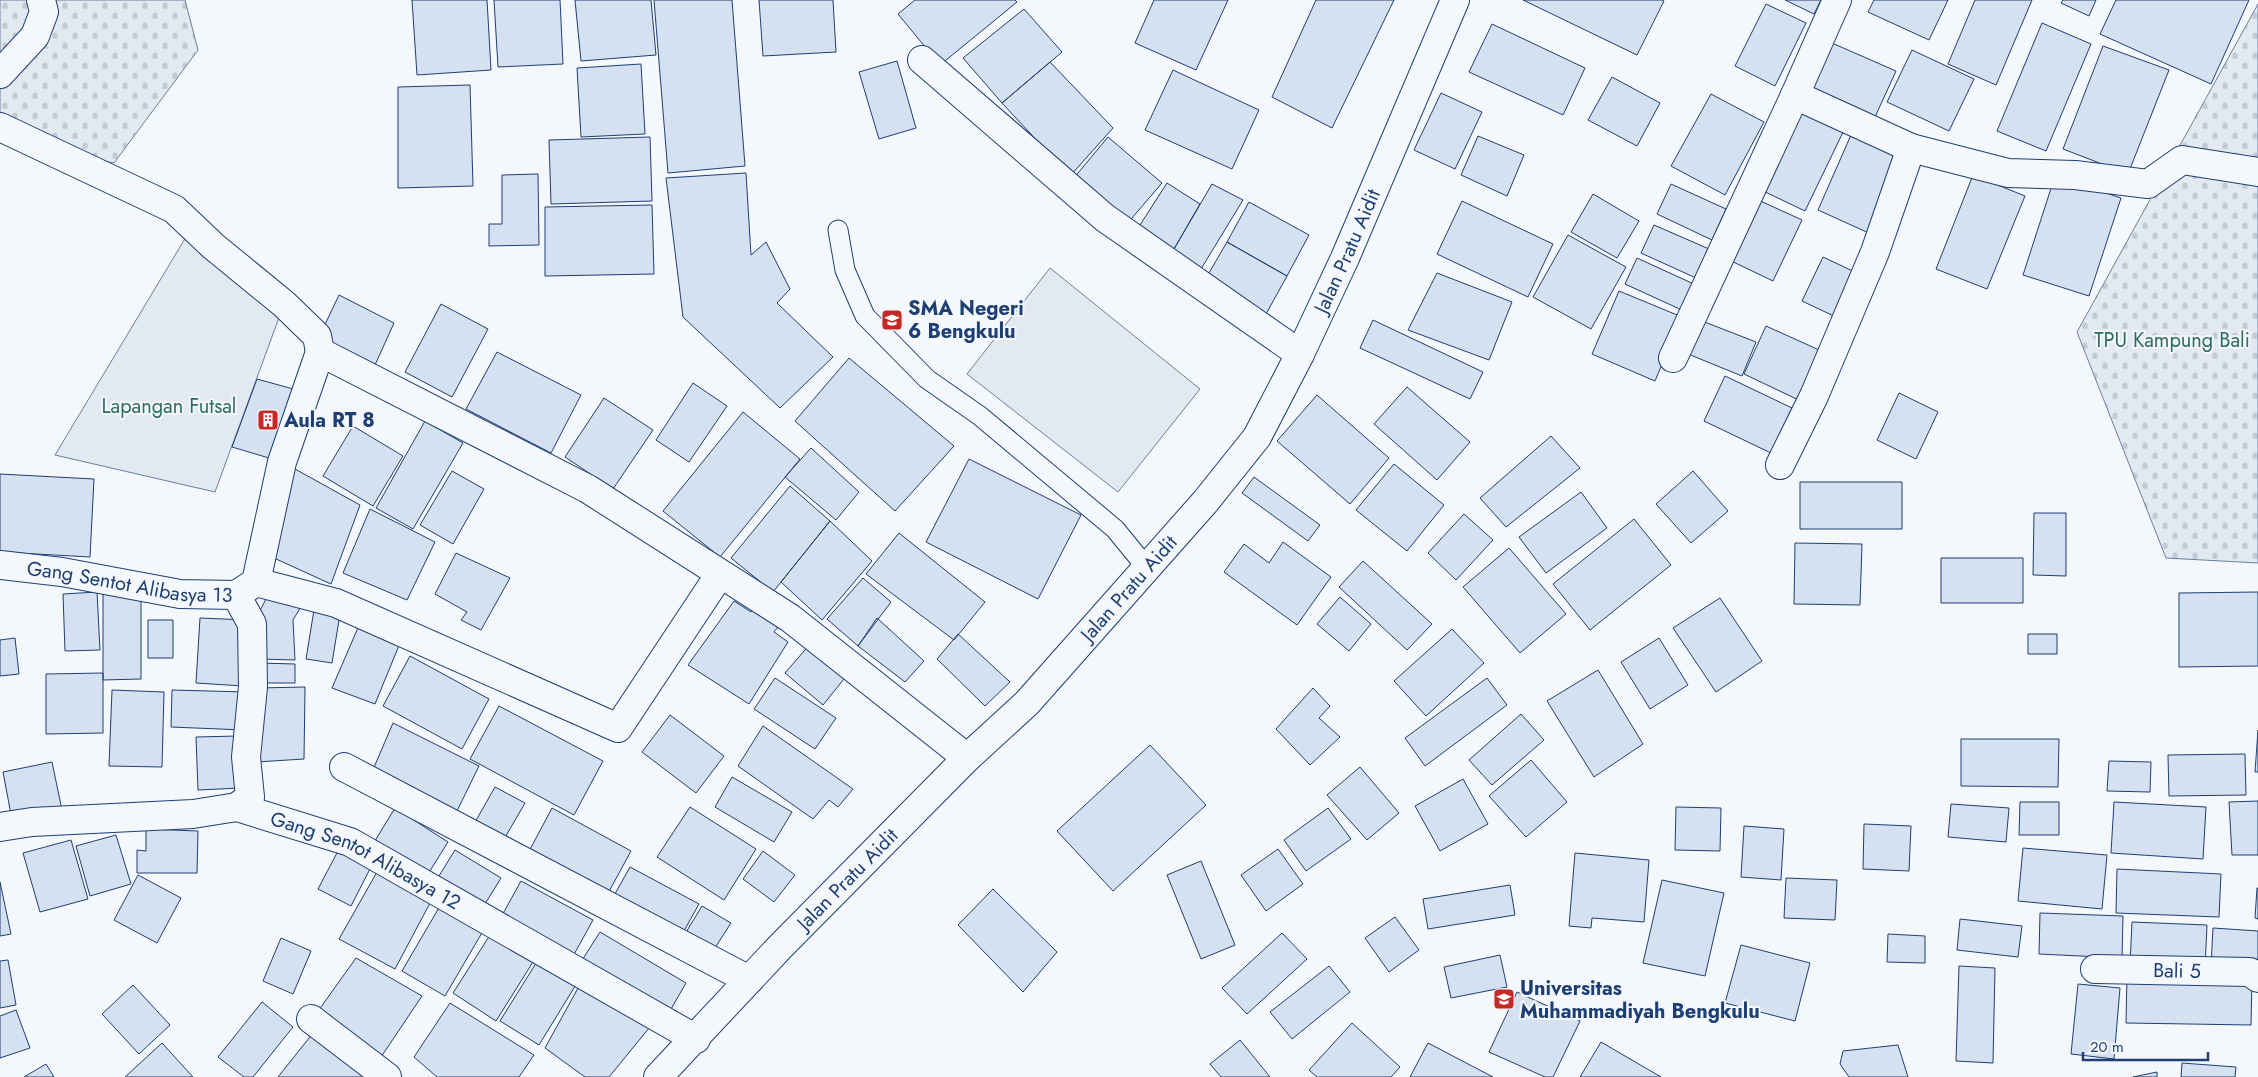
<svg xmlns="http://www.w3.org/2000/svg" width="2258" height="1077" viewBox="0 0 2258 1077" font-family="Jost,sans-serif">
	<defs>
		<pattern id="cemetery-stones" width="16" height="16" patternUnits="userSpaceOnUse" patternTransform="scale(1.25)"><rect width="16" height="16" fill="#e3e9f0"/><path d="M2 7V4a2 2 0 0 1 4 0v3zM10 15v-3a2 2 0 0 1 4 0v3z" fill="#c2c9d1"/></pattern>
	</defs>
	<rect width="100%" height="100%" fill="#f4f7fb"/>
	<path fill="url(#cemetery-stones)" stroke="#687fa3" d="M0 0H185L198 50 114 163 0 138Z
		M2258 4V563L2166 558 2077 332Z"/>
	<path fill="#e3e9f0" stroke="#687fa3" d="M192 227 284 304 215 492 55 455Z
		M1050 268 1200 389 1118 492 967 374Z"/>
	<path fill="#d5e0f0" stroke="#1d3f73" d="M412 0H487L491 70 417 75Z
		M494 0H560L563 64 498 67Z
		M575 0H651L656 55 581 61Z
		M654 0H732L745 166 668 173Z
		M759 0H833L836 52 763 56Z
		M915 0H1015L1017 2 940 65 898 14Z
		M1154 0H1228L1196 70 1135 43Z
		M1316 0H1394L1332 128 1272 97Z
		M1523 0H1662L1664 1 1637 55Z
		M1785 0H1821L1814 14Z
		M1874 0H1948L1929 40 1868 12Z
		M1975 0H2032L1996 85 1948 64Z
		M2063 0H2096L2089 16 2061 3Z
		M2116 0H2249L2211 84 2100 34Z
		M1766 4 1806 23 1775 86 1735 66Z
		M1024 9 1062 52 1002 103 963 58Z
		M2042 23 2091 44 2046 151 1997 131Z
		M1492 24 1585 68 1563 115 1469 72Z
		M1825 40 1896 71 1875 117 1804 86Z
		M2103 46 2169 70 2128 174 2063 149Z
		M1912 50 1974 79 1949 131 1887 102Z
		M897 61 916 128 879 139 859 72Z
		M1050 62 1113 128 1070 176 1002 103Z
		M641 64 645 134 581 137 577 68Z
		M1173 70 1259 110 1232 169 1145 130Z
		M1612 77 1660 103 1637 146 1588 120Z
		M470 85 473 186 398 188V87Z
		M1441 93 1482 112 1455 169 1414 150Z
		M1711 94 1764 122 1725 195 1671 166Z
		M1799 105 1846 126 1805 211 1759 189Z
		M1851 135 1904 158 1871 234 1818 210Z
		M1478 136 1524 155 1507 196 1461 175Z
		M650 137 652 201 551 204 549 140Z
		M1108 137 1162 183 1126 225 1073 179Z
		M746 173 751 255 766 242 790 289 777 303 833 357 780 408 683 317 666 178Z
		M538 174 539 245 489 246V224H502V175Z
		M1973 175 2025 196 1987 289 1936 269Z
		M2055 176 2121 198 2089 296 2023 275Z
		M1167 183 1200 204 1174 249 1140 225Z
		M1212 184 1243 200 1201 269 1174 249Z
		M1671 184 1726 209 1712 240 1657 214Z
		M1593 194 1639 221 1617 258 1571 232Z
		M1756 199 1802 220 1773 281 1727 259Z
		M1462 201 1553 244 1528 297 1437 254Z
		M1249 202 1309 235 1287 276 1227 242Z
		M652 205 654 274 545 276V207Z
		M1654 225 1709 249 1696 278 1641 253Z
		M1568 235 1626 267 1591 329 1533 297Z
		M1227 242 1287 276 1266 314 1206 278Z
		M1823 257 1859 274 1838 318 1802 301Z
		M1637 258 1696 285 1684 311 1625 284Z
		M1437 273 1512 302 1489 360 1408 330Z
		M1619 291 1682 317 1655 381 1592 354Z
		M339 295 394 323 375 365 319 337Z
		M441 304 488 329 452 397 405 372Z
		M1373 320 1483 372 1470 399 1360 348Z
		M1702 321 1756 342 1742 376 1688 354Z
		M1766 326 1828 354 1805 403 1744 374Z
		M497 352 581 395 551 453 466 409Z
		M849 358 954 446 895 511 795 421Z
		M1725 376 1792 408 1771 453 1704 421Z
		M257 379 304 392 279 461 232 447Z
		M693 383 727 406 689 462 656 440Z
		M1407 387 1470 442 1437 480 1374 424Z
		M1899 393 1938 412 1916 459 1877 440Z
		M1317 395 1389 458 1350 504 1277 441Z
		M604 398 653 430 613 489 565 457Z
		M743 412 800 459 720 557 663 511Z
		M425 421 463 443 413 529 376 508Z
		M353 426 403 456 373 506 323 476Z
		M1551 436 1580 468 1506 527 1480 498Z
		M811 448 859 492 836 520 785 477Z
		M969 459 1081 515 1038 599 926 542Z
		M286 464 360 505 331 584 263 553Z
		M1394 464 1444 505 1407 551 1356 510Z
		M452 471 484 489 453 544 420 525Z
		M1693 471 1728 511 1691 543 1656 504Z
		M0 474 94 479 90 557 0 552Z
		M1254 477 1320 525 1308 541 1242 493Z
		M1800 482H1902V529H1800Z
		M790 486 830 521 773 592 731 558Z
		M1581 492 1607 528 1546 573 1519 537Z
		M370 509 435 542 407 600 343 573Z
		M2034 513H2066V576L2033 575Z
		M1464 514 1493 540 1456 580 1428 553Z
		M1634 519 1671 565 1590 630 1553 584Z
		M830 521 872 561 822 620 781 582Z
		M899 533 985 602 954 640 866 574Z
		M1283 542 1331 577 1297 625 1224 572 1244 544 1269 563Z
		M1795 543 1862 544 1860 605 1794 604Z
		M1509 548 1566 614 1520 653 1463 587Z
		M456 553 510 578 481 630 461 620 467 612 435 594Z
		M1941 558H2023V603H1941Z
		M1363 561 1432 624 1407 650 1339 587Z
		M863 578 891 602 858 646 827 619Z
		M97 592 100 650 65 651 63 594Z
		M2258 592V666L2179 667V593Z
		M103 593H141V679L103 680Z
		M1340 597 1371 624 1349 651 1317 624Z
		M1720 598 1762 661 1716 692 1673 628Z
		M266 599 305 600 293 620 295 660 259 659 255 620Z
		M734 601 751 612 754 608 778 627 774 632 788 642 749 704 688 665Z
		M314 610 340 614 332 663 306 659Z
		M200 618 247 620 243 686 196 683Z
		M877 618 924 661 905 682 858 646Z
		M148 620H173V658H148Z
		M360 623 400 643 375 704 332 688Z
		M1452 629 1484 663 1426 716 1394 681Z
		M958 634 1010 682 985 706 937 659Z
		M2028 634H2057V654H2028Z
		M15 638 19 674 0 676V640Z
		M1659 638 1688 685 1650 709 1621 662Z
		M811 643 848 674 823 705 785 673Z
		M410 656 489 699 462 749 383 706Z
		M258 663 295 664V683H257Z
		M1598 670 1643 744 1594 777 1547 701Z
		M103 673V733L46 734V674Z
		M775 678 836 718 815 749 754 709Z
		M1487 678 1507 705 1425 766 1405 738Z
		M305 687 304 759 256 762 257 688Z
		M1313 688 1330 706 1319 718 1340 737 1310 765 1276 729Z
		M112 690 164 692 162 767 109 766Z
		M172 690 246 692 244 730 171 727Z
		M499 706 603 761 574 815 470 759Z
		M1521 714 1544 740 1492 785 1469 760Z
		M670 715 724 756 696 793 642 752Z
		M393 723 479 766 457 811 372 772Z
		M763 726 853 789 838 807 829 800 813 819 738 766Z
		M2258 730V772H2255Z
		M238 736 240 788 198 790 196 737Z
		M1961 739H2059L2058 787 1961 786Z
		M1150 745 1206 805 1113 891 1057 831Z
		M2245 754 2246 795 2169 796 2168 755Z
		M1531 760 1567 802 1526 837 1489 796Z
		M2109 761 2151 762 2150 792 2107 791Z
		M52 762 62 810 12 820 3 772Z
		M1360 767 1399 813 1367 840 1327 795Z
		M732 777 792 812 774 842 715 807Z
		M1463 779 1488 824 1440 851 1415 806Z
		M495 787 525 803 503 841 474 824Z
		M2258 801V855H2232L2229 802Z
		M2020 802H2059V835H2019Z
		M2114 802 2206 807 2203 859 2111 853Z
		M1951 804 2009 808 2006 842 1948 837Z
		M690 807 756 849 724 900 657 857Z
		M1676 807 1721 808 1720 851 1675 850Z
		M395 808 448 842 423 882 370 849Z
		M552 808 631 851 606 897 527 855Z
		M1328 808 1351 839 1306 871 1284 840Z
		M1864 824 1911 826 1909 871 1863 869Z
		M1744 826 1784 829 1781 880 1741 877Z
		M146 829 198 831 197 873H137V850L146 851Z
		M116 835 131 884 90 896 76 846Z
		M71 840 88 899 40 912 23 853Z
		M2023 848 2107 855 2102 909 2018 901Z
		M339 849 371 867 351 906 318 889Z
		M1278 849 1303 884 1266 911 1241 875Z
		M455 850 501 878 480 912 434 884Z
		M763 851 795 875 774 902 743 879Z
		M1575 853 1649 860 1644 922 1592 918 1591 928 1569 926Z
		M1201 861 1235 945 1201 959 1167 875Z
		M630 867 699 904 680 938 611 901Z
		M2117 869 2221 874 2219 917 2116 913Z
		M377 872 430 903 395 969 339 939Z
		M138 875 181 898 157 943 114 920Z
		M1786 878 1837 880 1835 920 1784 918Z
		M1662 880 1724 893 1705 976 1643 963Z
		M521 881 593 920 572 958 500 919Z
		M0 882 11 934 0 936Z
		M1510 885 1515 915 1428 929 1423 899Z
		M2257 888H2258V919L2255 918Z
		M993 889 1057 952 1023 992 958 925Z
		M440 906 483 931 445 996 402 971Z
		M702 906 731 923 713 951 685 934Z
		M2040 913 2123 916 2122 958 2039 954Z
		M1395 917 1419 950 1389 972 1365 938Z
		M1960 919 2022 926 2018 957 1957 950Z
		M2132 922 2207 925 2205 968 2130 965Z
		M2213 928 2258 931V969L2211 966Z
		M600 932 686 983 667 1016 579 965Z
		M1282 933 1307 959 1247 1014 1222 988Z
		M1888 934 1925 936V963L1887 962Z
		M490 935 533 962 496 1021 453 993Z
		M281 938 311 951 293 994 263 981Z
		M1741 945 1810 963 1795 1021 1725 1003Z
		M1500 955 1507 987 1451 998 1444 967Z
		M356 958 422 996 379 1060 316 1014Z
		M8 960 16 1005 0 1008V961Z
		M538 960 577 983 539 1045 500 1021Z
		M1329 966 1350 992 1292 1039 1270 1012Z
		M1959 966 1995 968 1993 1063 1956 1061Z
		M2127 976 2252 977 2251 1025 2126 1023Z
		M583 979 654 1022 609 1077H585L545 1048Z
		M2078 984 2120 988 2114 1059 2071 1054Z
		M133 985 170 1025 139 1054 102 1014Z
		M1517 992 1580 1021 1553 1077H1545L1489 1052Z
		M262 1002 293 1027 253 1077H244L218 1057Z
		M450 1003 534 1055 519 1077H437L414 1057Z
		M16 1010 30 1048 0 1058V1016Z
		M1352 1023 1400 1067 1391 1077H1317L1309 1070Z
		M317 1028 380 1077H278Z
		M1240 1040 1270 1077H1221L1210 1064Z
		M1601 1042 1661 1077H1580Z
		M162 1043 193 1077H125Z
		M1428 1043 1493 1077H1410Z
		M1898 1045 1908 1077H1849L1840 1064 1843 1051Z
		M2182 1063 2236 1067 2235 1077H2181Z
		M46 1064 54 1077H24Z
		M2157 1072V1077H2133Z"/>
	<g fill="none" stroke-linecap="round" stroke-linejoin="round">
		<g stroke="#1d3f73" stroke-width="21">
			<path id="lane" d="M838 230 845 270 865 316 927 379 980 416 1115 529 1147 568"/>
		</g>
		<g stroke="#1d3f73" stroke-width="30">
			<g id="street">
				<path d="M922 60 1105 218 1300 354"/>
				<path d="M0 74 35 36 44 12 41 0"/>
				<path d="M1795 95 1837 0"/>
				<path d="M0 127 174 209 213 246 284 304 317 336 320 352"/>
				<path d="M320 352 588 489 790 618 967 758"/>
				<path d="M1673 358 1795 95 1911 148"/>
				<path d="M1780 465 1814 396 1875 252 1911 148 2008 173 2075 175 2148 184 2182 160 2258 172"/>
				<path id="s1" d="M0 565 62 572 180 594 236 595 256 582 282 462 320 352"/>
				<path d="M256 582 336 603 618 728 720 574"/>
				<path d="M236 595 252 624 253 687 246 757 250 797 237 807"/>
				<path d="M344 767 749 980"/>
				<path id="s2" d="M0 827 32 822 193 814 237 807 350 842 696 1039"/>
				<path id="s3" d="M2095 969 2250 972 2258 978"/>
				<path d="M311 1019 387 1077"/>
				<path id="s4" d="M658 1077 780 947 967 758 1027 703 1205 502 1257 437 1300 354 1345 258 1455 0"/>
			</g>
		</g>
		<use href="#lane" stroke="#f4f7fb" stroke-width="19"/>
		<use href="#street" stroke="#f4f7fb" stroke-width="28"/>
	</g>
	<defs>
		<g id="school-square" transform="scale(1.125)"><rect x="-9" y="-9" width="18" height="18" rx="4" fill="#c62828" stroke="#f4f7fb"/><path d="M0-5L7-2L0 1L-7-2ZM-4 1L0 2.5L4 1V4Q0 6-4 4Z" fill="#fff"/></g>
		<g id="building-square" transform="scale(1.125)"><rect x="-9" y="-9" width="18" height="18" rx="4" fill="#c62828" stroke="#f4f7fb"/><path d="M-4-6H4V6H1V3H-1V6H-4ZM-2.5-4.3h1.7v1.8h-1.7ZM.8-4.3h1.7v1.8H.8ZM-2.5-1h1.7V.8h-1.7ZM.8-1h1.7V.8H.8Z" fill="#fff"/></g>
		<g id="university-square" transform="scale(1.125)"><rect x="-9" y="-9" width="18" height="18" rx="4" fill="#c62828" stroke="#f4f7fb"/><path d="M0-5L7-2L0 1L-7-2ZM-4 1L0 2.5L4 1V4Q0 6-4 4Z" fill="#fff"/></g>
	</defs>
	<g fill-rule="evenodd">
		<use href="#school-square" x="892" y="320"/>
		<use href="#building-square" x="268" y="420"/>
		<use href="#university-square" x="1504" y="999"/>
	</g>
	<g text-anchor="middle" stroke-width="4" stroke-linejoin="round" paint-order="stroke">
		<g font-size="20" fill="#1d3f73" stroke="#f4f7fb">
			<text dy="7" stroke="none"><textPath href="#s4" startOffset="1084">Jalan Pratu Aidit</textPath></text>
			<text dy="7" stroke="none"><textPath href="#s1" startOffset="131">Gang Sentot Alibasya 13</textPath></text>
			<text dy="7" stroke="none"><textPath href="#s4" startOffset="679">Jalan Pratu Aidit</textPath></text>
			<text dy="7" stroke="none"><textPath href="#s2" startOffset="378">Gang Sentot Alibasya 12</textPath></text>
			<text dy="7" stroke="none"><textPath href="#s4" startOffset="274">Jalan Pratu Aidit</textPath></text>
			<text dy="7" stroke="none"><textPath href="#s3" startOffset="82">Bali 5</textPath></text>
		</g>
		<g font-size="20" font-weight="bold" fill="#1d3f73" stroke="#f4f7fb" text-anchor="start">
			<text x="908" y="315">SMA Negeri<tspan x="908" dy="23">6 Bengkulu</tspan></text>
			<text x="284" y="427">Aula RT 8</text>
			<text x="1520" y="995">Universitas<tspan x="1520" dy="23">Muhammadiyah Bengkulu</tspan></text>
		</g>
		<g font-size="20" fill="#2c6c60" stroke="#f4f7fb">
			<text x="2172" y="347">TPU Kampung Bali</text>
			<text x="169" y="413">Lapangan Futsal</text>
		</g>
	</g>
	<path d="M2083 1052v8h125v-8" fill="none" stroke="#1d3f73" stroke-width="2.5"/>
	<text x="2090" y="1052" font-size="15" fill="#1d3f73" stroke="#f4f7fb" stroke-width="4" paint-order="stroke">20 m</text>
</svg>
